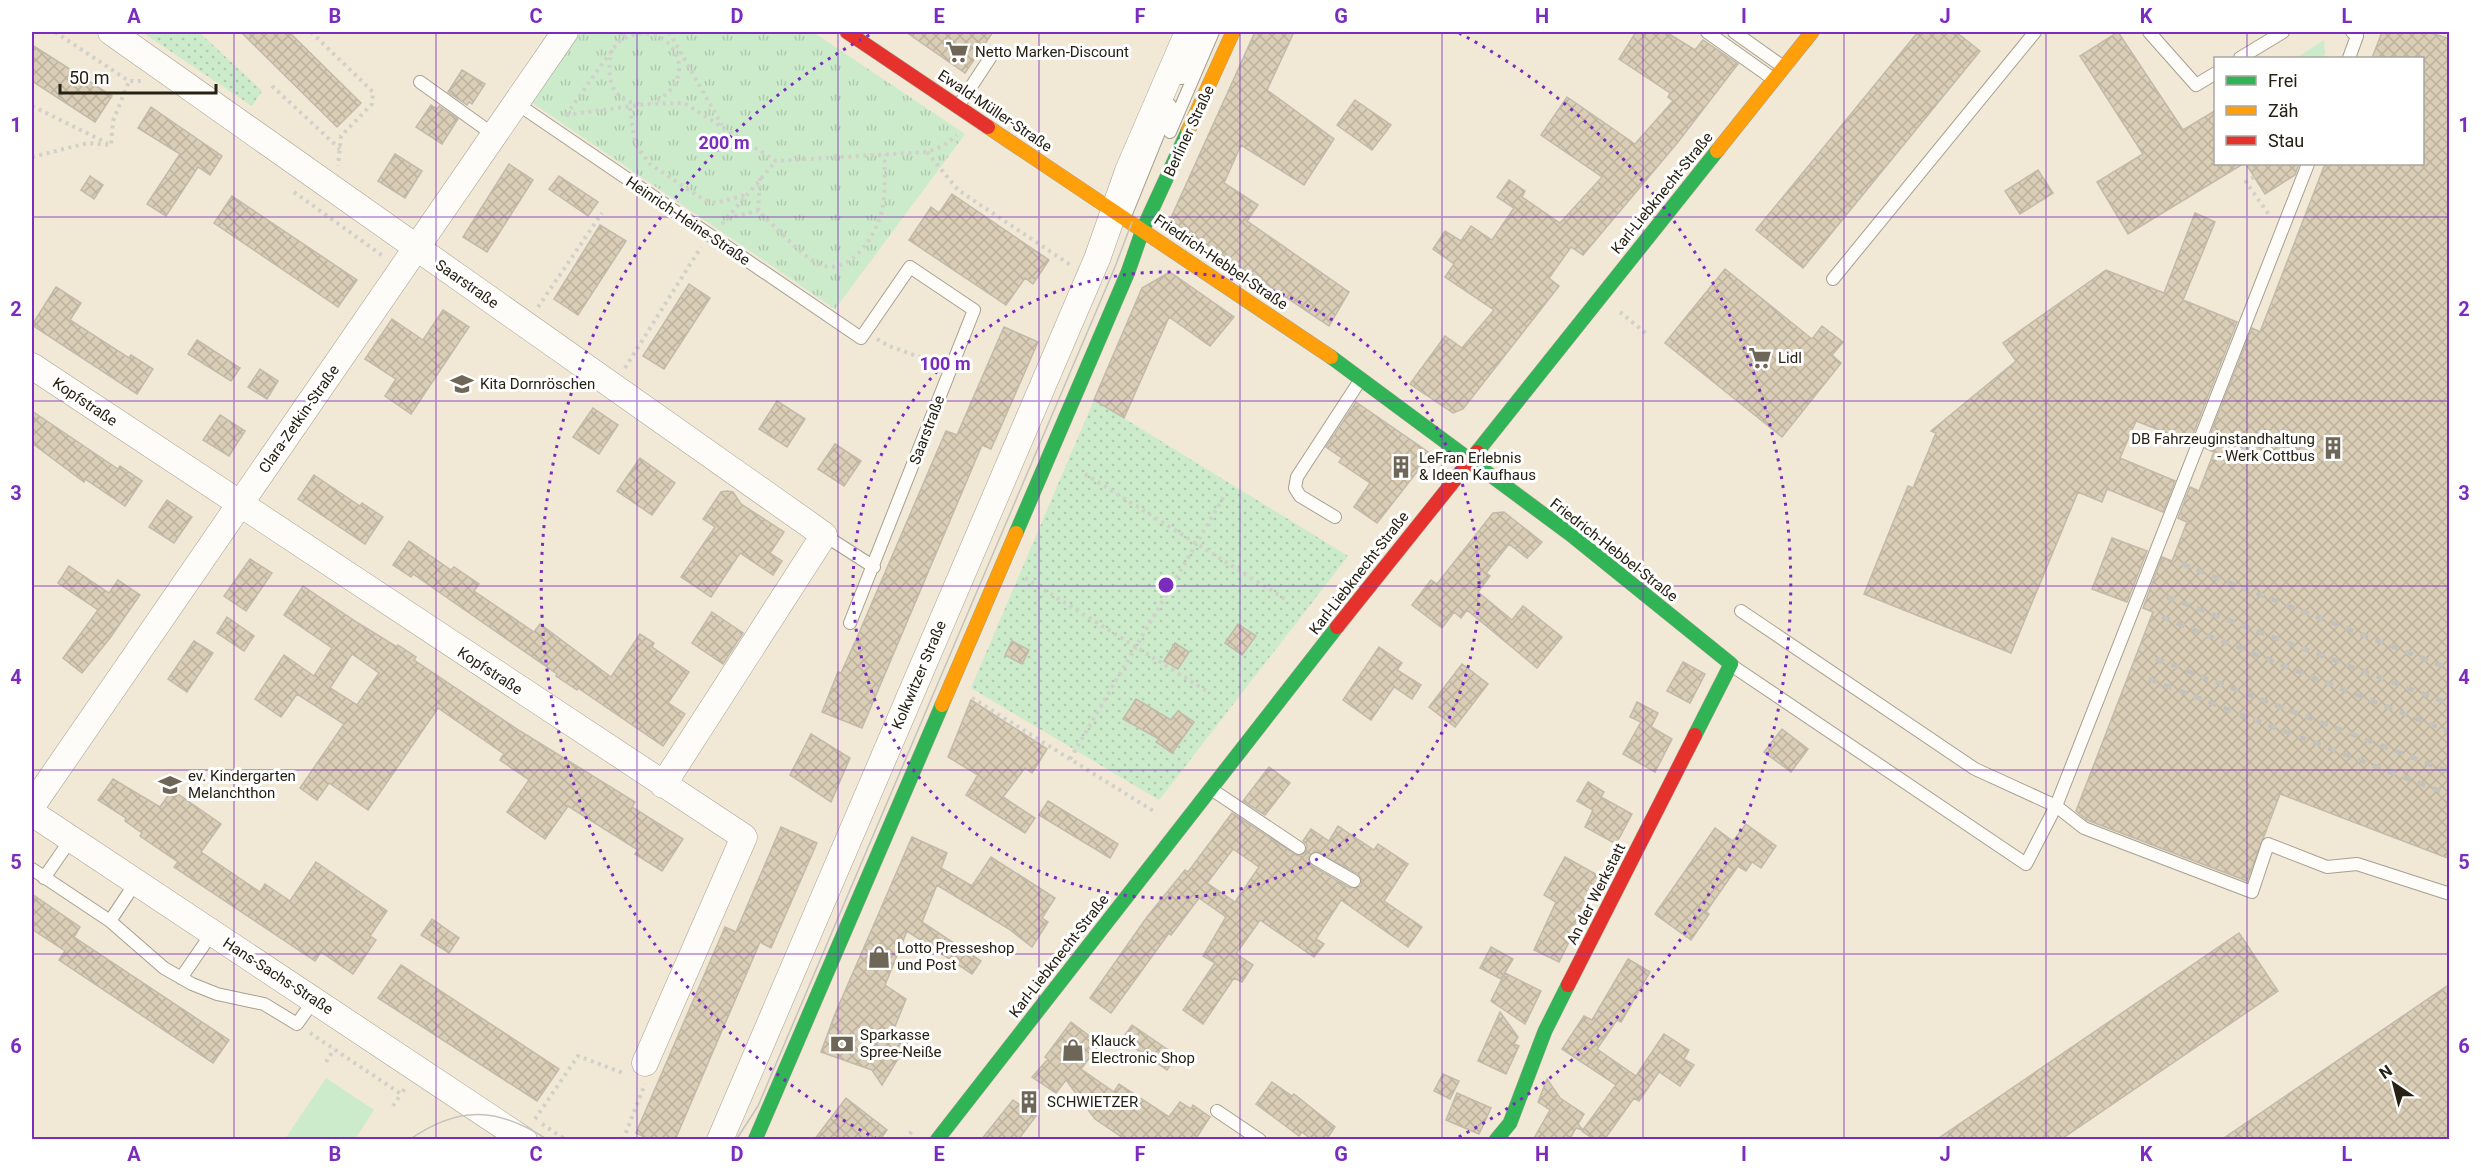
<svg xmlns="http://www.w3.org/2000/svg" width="2481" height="1171" viewBox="0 0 2481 1171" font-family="Roboto,sans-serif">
	<defs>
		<pattern id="grass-dots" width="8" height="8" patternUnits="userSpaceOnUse" patternTransform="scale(1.5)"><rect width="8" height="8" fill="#ccebcb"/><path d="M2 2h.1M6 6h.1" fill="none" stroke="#afc9ad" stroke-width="1.8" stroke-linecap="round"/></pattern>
		<pattern id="park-tufts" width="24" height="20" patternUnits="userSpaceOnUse" patternTransform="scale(1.5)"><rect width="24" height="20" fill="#ccebcb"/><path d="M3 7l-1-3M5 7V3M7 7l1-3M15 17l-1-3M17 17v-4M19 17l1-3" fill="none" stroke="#afc9ad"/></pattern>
		<pattern id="building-cross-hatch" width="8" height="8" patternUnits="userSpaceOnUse" patternTransform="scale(1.5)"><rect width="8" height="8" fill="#dbceb6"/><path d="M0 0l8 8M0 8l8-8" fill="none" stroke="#bcb19c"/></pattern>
	</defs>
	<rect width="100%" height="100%" fill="#f1e8d5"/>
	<path fill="url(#grass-dots)" d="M142 32H199L262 91 252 106Z
		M1094 400 1348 556 1159 800 971 688Z"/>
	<path fill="url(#park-tufts)" d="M578 32H813L965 134 835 309 531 102Z
		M2324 40 2325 58H2296Z"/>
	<path fill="#ccebcb" d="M326 1078 374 1110 355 1139H285Z"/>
	<path fill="url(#building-cross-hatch)" stroke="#c1baab" stroke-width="1.5" fill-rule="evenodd" d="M241 32H289L361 103 337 127Z
		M906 32H993L965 73Z
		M1255 32H1294L1267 90 1334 139 1304 185 1241 145 1224 183 1258 205 1247 221 1349 292 1329 326 1170 220Z
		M1636 32H1666L1695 50 1703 40 1738 64 1678 142 1583 255 1571 247 1549 278 1559 286 1463 409 1453 413 1410 384 1445 336 1462 348 1494 310 1445 277 1454 264 1433 249 1445 231 1461 241 1471 226 1492 240 1514 208 1497 197 1509 180 1525 191 1522 197 1560 223 1602 177 1541 135 1567 97 1635 144 1673 101 1668 97 1670 93 1619 59Z
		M1918 32H1956L1980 51 1803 268 1756 230Z
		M2118 32 2183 130 2216 110V164H2243L2128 234 2097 182 2143 154 2080 56Z
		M2382 32H2429L2450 39V859L2280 794 2247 881 2087 820 2076 811 2153 612 2143 608 2162 557 2172 561 2187 522 2178 518 2190 487 2199 491 2214 452 2205 448 2252 328 2260 332 2325 164H2422V58H2372Z
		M32 45 112 96 95 122 32 81Z
		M462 70 485 84 472 104 469 102 467 105 448 92Z
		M1355 100 1391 125 1372 150 1337 125Z
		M431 105 437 109 439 106 458 119 442 144 416 127Z
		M151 107 222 156 210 175 198 167 166 216 147 204 180 154 138 128Z
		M395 154 422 171 405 198 378 181Z
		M509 164 533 180 487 252 463 237Z
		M2246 164H2299L2295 175 2265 194Z
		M2038 170 2053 193 2020 214 2005 191Z
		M90 176 103 185 94 199 81 190Z
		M559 176 598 202 588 216 549 189Z
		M952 194 1049 260 1033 284 1025 278 1006 305 909 240 931 207 939 213Z
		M232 196 357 280 338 307 214 223Z
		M2195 213 2215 222 2183 300 2237 322 2190 442 2136 421 2120 458 2175 481 2163 512 2107 489 2102 502 2078 492 2011 653 1864 594 1908 486 1913 488 1936 433 1931 431 2016 361 2003 343 2106 270 2164 293Z
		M600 225 626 241 578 315 554 299Z
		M1725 269 1812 339 1822 326 1843 342 1832 355 1841 363 1782 437 1665 343Z
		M1170 272 1234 317 1210 346 1169 317 1124 418 1094 400 1142 288Z
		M689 284 710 298 664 369 643 356Z
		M56 287 81 303 70 320 129 358 131 355 153 369 137 394 32 325Z
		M443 310 469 327 411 414 385 396 396 379 365 359 392 319 423 340Z
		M1004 327 1038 342 991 449 982 445 862 728 822 712 838 672 841 673 859 633 946 431 957 435Z
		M197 340 240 368 231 381 188 354Z
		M260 369 278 381 267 399 248 387Z
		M777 401 805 419 787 447 759 429Z
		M1356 402 1431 454 1377 523 1354 507 1370 483 1339 462 1342 458 1326 447Z
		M593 408 618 425 599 454 573 437Z
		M32 411 118 469 120 466 142 481 125 506 85 479 84 482 32 443Z
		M220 415 245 431 229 456 203 440Z
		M835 444 861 461 844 486 818 469Z
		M640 458 675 483 652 515 617 491Z
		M314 475 360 506 362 503 383 517 365 544 298 499Z
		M727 491 733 492 741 504 784 532 770 553 782 561 773 575 740 553 711 597 681 577 715 527 703 519 721 492Z
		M167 500 192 517 174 543 149 527Z
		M1504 512 1542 542 1527 558 1509 544 1486 573 1490 576 1478 592 1512 620 1523 606 1562 637 1537 668 1467 610 1461 618 1454 612 1442 628 1412 605 1431 580 1437 584 1493 513Z
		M2112 538 2147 551 2127 602 2092 589Z
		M409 541 451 570 454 567 479 584 474 591 534 632 540 624 611 677 640 634 654 643 652 647 689 672 668 703 685 714 663 746 578 688 577 690 556 676 557 674 413 574 411 577 393 565Z
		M250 559 272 573 246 611 224 596Z
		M69 566 109 593 118 580 140 595 110 638 82 673 63 658 98 610 58 583Z
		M303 586 358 623 397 647 398 645 416 657 414 660 520 731 635 802 632 807 683 839 662 871 635 854 638 850 568 806 545 839 507 812 529 780 500 760 504 754 438 708 368 810 329 783 317 800 300 788 344 724 297 694 281 717 255 699 284 655 314 676 332 648 284 615ZM352 654 379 673 357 705 330 688Z
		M712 612 743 633 723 664 692 643Z
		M227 617 254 636 244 651 217 633Z
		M1238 624 1256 636 1242 655 1225 643Z
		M194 641 213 653 187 692 168 679Z
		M1012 641 1029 650 1022 664 1005 655Z
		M1175 643 1189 652 1178 669 1164 661Z
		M1379 647 1402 663 1397 670 1421 685 1412 699 1394 687 1371 720 1343 700Z
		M1683 662 1705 674 1690 703 1667 691Z
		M1462 664 1488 684 1455 727 1429 707Z
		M1136 699 1171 720 1178 711 1194 722 1172 753 1156 742 1159 739 1123 719Z
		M971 700 1047 749 1032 773 1025 768 1003 797 1035 818 1025 833 966 795 978 775 948 757Z
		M1637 702 1658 713 1651 727 1648 725 1672 739 1655 772 1623 754 1641 722 1630 717Z
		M1782 729 1808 749 1791 772 1764 752Z
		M811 734 850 758 831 802 790 775Z
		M1269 767 1290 783 1265 815 1243 801Z
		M113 779 160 807 172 790 221 824 201 852 260 892 265 884 290 901 316 862 387 911 370 936 376 940 353 974 321 952 315 961 174 867 178 862 140 836 142 833 125 821 126 818 98 800Z
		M1588 782 1604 792 1601 797 1632 814 1616 844 1585 827 1593 810 1577 801Z
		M1048 801 1118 844 1110 858 1039 815Z
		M1232 813 1298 856 1306 852 1307 845 1303 841 1311 829 1329 841 1338 826 1374 850 1378 844 1408 864 1384 901 1422 927 1408 947 1341 900 1316 939 1324 944 1314 957 1260 920 1236 954 1253 965 1242 982 1234 978 1203 1024 1183 1010 1215 963 1203 956 1226 917 1199 898 1171 935 1169 933 1111 1013 1090 998 1147 917 1185 870 1188 872ZM1233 849 1259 867 1235 902 1207 883ZM1315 851 1358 874 1362 880 1361 886 1350 888 1312 866 1308 858Z
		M1746 824 1776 846 1761 868 1752 862 1746 871 1738 866 1706 912 1709 914 1691 940 1655 914 1715 828 1733 841Z
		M781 827 817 843 771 948 760 942 675 1140H650L636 1133 725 927 736 932Z
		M912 837 947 853 941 868 972 886 991 857 1055 898 1042 918 1048 922 1032 947 1009 929 937 885 922 922 981 961 972 974 907 931 885 985 906 999 894 1029 910 1039 882 1085 872 1070 821 1052 835 1014Z
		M1565 857 1601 877 1570 933 1573 934 1559 962 1534 950 1556 902 1544 895Z
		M32 894 80 927 74 937 229 1040 213 1063 59 960 65 951 32 929Z
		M432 919 459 938 449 953 421 935Z
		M2239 933 2278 991 2060 1140H1936Z
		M1491 947 1513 959 1501 979 1480 968Z
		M1628 959 1650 972 1621 1022 1617 1020 1597 1049 1636 1076 1664 1034 1689 1050 1684 1059 1694 1065 1680 1086 1659 1072 1639 1101 1634 1098 1604 1140H1595L1582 1131 1616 1085 1562 1049 1584 1016 1592 1020Z
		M401 965 559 1069 537 1101 378 998Z
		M1505 973 1541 991 1525 1024 1491 1001Z
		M2450 984V1140H2221Z
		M1500 1012 1518 1037 1514 1044 1519 1046 1506 1074 1478 1061Z
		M1071 1022 1100 1044 1081 1069 1114 1092 1119 1084 1169 1117 1180 1102 1191 1109 1193 1105 1210 1117 1195 1140H1126L1095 1119 1066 1080 1056 1093 1032 1077 1048 1059 1045 1057Z
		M1132 1025 1177 1056 1167 1070 1122 1039Z
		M1443 1074 1459 1081 1450 1099 1434 1091Z
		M1547 1079 1560 1098 1584 1114 1578 1124 1583 1130 1576 1128 1569 1140H1533L1550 1110 1538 1102Z
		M1272 1082 1292 1096 1294 1094 1335 1127 1326 1140H1312L1302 1132 1299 1136 1256 1104Z
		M1457 1093 1491 1108 1479 1134 1446 1120Z
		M846 1098 887 1130 880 1140H814Z
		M1013 1100 1036 1116 1018 1140H981Z"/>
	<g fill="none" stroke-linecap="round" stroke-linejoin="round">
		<g stroke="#a7a091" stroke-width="14">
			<path id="lane" d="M1707 32 1772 78
				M1734 32 1782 66
				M2149 32 2196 85 2216 73
				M2240 58 2283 32
				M2349 58 2357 36 2352 32
				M1182 78 1202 32
				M420 82 494 135
				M516 103 861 338 910 267 974 310 850 623
				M959 105 990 58
				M1170 132 1213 32
				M1125 216 1170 105
				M1833 279 2035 32
				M1335 517 1300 496 1295 488 1297 477 1361 379
				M824 535 874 567
				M1741 611 1975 769 2056 806 2084 828 2252 892 2268 844 2327 867 2357 864 2450 894
				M1731 665 2026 864 2056 806 2308 164
				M1211 789 1299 848
				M1316 859 1354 881
				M32 869 110 921 164 968 192 984 217 994 264 1004 297 1024 314 1000
				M44 878 71 839
				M110 921 136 882
				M181 978 212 933
				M1217 1111 1260 1140"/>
		</g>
		<g stroke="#a7a091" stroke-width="27">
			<path id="street" d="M111 32 824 535 663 785
				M32 366 744 837 645 1063
				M32 806 565 32
				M32 813 524 1140
				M720 1140 1097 259 1128 171 1188 32"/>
		</g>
		<g stroke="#a7a091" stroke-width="15">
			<path id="fast" d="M1331 357 1570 534 1731 664 1695 735
				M1477 452 1717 151
				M1016 533 1128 272 1143 229 1188 131
				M755 1140 942 705
				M937 1140 1337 627
				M1496 1140 1510 1123 1545 1031 1568 985"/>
		</g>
		<g stroke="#a7a091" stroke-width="15">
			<path id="slow" d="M988 127 1331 357
				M1188 131 1233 32
				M1717 151 1812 32
				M942 705 1016 533"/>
		</g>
		<g stroke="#a7a091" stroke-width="15">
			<path id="jam" d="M847 32 988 127
				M1337 627 1477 452
				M1568 985 1695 735"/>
		</g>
		<path stroke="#d2d0cb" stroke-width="4" stroke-dasharray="3 4.5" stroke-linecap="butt" d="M55 32 129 81H141
			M311 32 373 92 372 104 341 136 338 166
			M669 32 722 125
			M618 42C669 9 707 81 652 102
			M612 50C606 75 609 102 642 104
			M272 86 340 149
			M32 106 107 143
			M630 108 635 144 650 164 704 200 716 203 746 195
			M566 115 646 104 684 103 776 161 927 152 943 146 957 135
			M566 115 625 32
			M927 152 958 190 1072 266
			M32 157 88 143 111 145 113 121 129 81
			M2254 177 2246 182 2270 216
			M760 178 758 211C774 225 800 254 817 263 848 280 877 235 882 210 886 192 884 172 885 154
			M294 192 383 256
			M727 218 758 211
			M722 224 776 161
			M538 307 602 213
			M1620 312 1648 335
			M877 339 889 346 936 363
			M625 368 701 247
			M1085 474 1285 599
			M1025 578 1210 693
			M972 698 1155 812
			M1070 759 1226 493
			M310 1033 401 1094 406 1087
			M326 1062 334 1049
			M393 1106 401 1094
			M535 1119 578 1056 626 1074
			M542 1124 566 1140
			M623 1140 645 1084
			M905 1140 912 1131"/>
		<use href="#lane" stroke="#fdfcf9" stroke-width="12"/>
		<use href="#street" stroke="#fdfcf9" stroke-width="26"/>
		<use href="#fast" stroke="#30b455" stroke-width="14"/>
		<use href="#slow" stroke="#ff9f0a" stroke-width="14"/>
		<use href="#jam" stroke="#e5322d" stroke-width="14"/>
		<path stroke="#c4c2bd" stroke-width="1.5" d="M409 1140C459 1105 498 1107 548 1140
			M736 1140 758 1106 1115 267 1132 222"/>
		<path stroke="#c4c2bd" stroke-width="4.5" stroke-dasharray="8 8" stroke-linecap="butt" d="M2182 564 2450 669
			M2167 597 2450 704
			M2162 617 2450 732
			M2156 659 2450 772
			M2149 679 2450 795"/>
	</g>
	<path fill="none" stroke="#7b2cbf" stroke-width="1.5" stroke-opacity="0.55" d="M234 32V1140M436 32V1140M637 32V1140M838 32V1140M1039 32V1140M1240 32V1140M1442 32V1140M1643 32V1140M1844 32V1140M2046 32V1140M2247 32V58M2247 164V1140M32 217H2450M32 401H2450M32 586H2450M32 770H2450M32 954H2450"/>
	<g fill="none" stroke="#7b2cbf" stroke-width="3" stroke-dasharray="3 6">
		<circle cx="1166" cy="585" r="313"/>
		<path d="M877 1139A625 625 0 0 1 873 33M1459 33A625 625 0 0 1 1455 1139"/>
	</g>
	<defs>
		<g id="supermarket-bare" transform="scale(1.8)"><path d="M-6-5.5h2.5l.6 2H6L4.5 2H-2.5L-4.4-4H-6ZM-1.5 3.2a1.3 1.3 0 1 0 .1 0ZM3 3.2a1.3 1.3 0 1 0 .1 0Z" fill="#6e6758" stroke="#fff" stroke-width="2.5" paint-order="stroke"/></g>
		<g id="school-bare" transform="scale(1.8)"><path d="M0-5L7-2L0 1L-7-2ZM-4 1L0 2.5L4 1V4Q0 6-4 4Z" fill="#6e6758" stroke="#fff" stroke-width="2.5" paint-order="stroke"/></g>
		<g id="building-bare" transform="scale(1.8)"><path d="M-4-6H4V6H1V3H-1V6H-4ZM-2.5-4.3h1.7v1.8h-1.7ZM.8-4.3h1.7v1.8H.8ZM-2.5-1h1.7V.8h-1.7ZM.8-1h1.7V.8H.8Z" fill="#6e6758" stroke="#fff" stroke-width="2.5" paint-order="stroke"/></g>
		<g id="shop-bare" transform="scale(1.8)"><path d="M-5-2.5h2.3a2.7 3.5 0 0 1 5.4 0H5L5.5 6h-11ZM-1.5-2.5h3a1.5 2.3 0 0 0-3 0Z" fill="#6e6758" stroke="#fff" stroke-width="2.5" paint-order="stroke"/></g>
		<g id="bank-bare" transform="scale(1.8)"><path d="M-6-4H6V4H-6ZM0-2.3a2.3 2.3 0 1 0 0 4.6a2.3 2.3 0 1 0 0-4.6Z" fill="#6e6758" stroke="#fff" stroke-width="2.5" paint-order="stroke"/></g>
	</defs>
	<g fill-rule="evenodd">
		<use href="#supermarket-bare" x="957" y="52"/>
		<use href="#supermarket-bare" x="1760" y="358"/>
		<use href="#school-bare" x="462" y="384"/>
		<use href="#building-bare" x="2333" y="448"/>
		<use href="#building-bare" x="1401" y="467"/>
		<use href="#school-bare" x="170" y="785"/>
		<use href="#shop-bare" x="879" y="957"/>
		<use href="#bank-bare" x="842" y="1044"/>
		<use href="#shop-bare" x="1073" y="1050"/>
		<use href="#building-bare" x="1029" y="1102"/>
	</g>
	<g text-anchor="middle" stroke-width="6" stroke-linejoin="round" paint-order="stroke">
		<g font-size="15" fill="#272114" stroke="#fff" text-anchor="start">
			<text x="975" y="57">Netto Marken-Discount</text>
			<text x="1778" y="363">Lidl</text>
			<text x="480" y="389">Kita Dornröschen</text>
			<text x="2315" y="444" text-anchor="end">DB Fahrzeuginstandhaltung<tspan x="2315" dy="17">- Werk Cottbus</tspan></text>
			<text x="1419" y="463">LeFran Erlebnis<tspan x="1419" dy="17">&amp; Ideen Kaufhaus</tspan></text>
			<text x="188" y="781">ev. Kindergarten<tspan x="188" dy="17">Melanchthon</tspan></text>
			<text x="897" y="953">Lotto Presseshop<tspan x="897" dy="17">und Post</tspan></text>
			<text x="860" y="1040">Sparkasse<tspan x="860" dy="17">Spree-Neiße</tspan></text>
			<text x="1091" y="1046">Klauck<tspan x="1091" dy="17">Electronic Shop</tspan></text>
			<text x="1047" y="1107">SCHWIETZER</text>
		</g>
		<g font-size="15" fill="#272114" stroke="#fff">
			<text transform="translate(995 111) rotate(34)" y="5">Ewald-Müller-Straße</text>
			<text transform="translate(1189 131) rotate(-65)" y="5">Berliner Straße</text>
			<text transform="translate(1662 193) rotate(-51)" y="5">Karl-Liebknecht-Straße</text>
			<text transform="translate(688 221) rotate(34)" y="5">Heinrich-Heine-Straße</text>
			<text transform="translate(1221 262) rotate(34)" y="5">Friedrich-Hebbel-Straße</text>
			<text transform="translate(467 284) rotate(35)" y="5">Saarstraße</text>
			<text transform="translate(85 402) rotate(34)" y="5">Kopfstraße</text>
			<text transform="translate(299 419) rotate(-55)" y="5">Clara-Zetkin-Straße</text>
			<text transform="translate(927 430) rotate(-69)" y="5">Saarstraße</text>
			<text transform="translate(1614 550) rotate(38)" y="5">Friedrich-Hebbel-Straße</text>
			<text transform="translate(1359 573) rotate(-52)" y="5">Karl-Liebknecht-Straße</text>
			<text transform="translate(490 671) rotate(33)" y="5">Kopfstraße</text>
			<text transform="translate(919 675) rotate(-67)" y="5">Kolkwitzer Straße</text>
			<text transform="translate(1596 894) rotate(-63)" y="5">An der Werkstatt</text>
			<text transform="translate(1059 956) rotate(-52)" y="5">Karl-Liebknecht-Straße</text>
			<text transform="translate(278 976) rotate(33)" y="5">Hans-Sachs-Straße</text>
		</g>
	</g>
	<circle cx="1166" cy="585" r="9" fill="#7b2cbf" stroke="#fff" stroke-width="3"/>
	<g font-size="18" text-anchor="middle" font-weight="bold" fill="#7b2cbf" stroke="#fff" stroke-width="6" stroke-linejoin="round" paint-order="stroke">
		<text x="724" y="149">200 m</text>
		<text x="945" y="370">100 m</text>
	</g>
	<rect width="2481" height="1171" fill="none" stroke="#ffffff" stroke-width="66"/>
	<rect x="2214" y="57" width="210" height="108" fill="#ffffff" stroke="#a9a6a1" stroke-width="1.5"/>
	<rect x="2226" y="76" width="30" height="9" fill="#30b455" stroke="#a9a6a1" stroke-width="1.5"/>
	<text x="2268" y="87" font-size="18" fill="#272114">Frei</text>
	<rect x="2226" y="106" width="30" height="9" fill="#ff9f0a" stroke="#a9a6a1" stroke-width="1.5"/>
	<text x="2268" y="117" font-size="18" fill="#272114">Zäh</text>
	<rect x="2226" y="136" width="30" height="9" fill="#e5322d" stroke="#a9a6a1" stroke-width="1.5"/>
	<text x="2268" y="147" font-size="18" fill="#272114">Stau</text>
	<g transform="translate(2394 1084) rotate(325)" stroke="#ffffff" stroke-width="4.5" paint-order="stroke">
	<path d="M0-4.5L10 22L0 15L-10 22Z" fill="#272114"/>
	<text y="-9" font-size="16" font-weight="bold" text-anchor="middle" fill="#272114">N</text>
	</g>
	<path d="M60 84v9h156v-9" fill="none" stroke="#272114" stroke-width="3"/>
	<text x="69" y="84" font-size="18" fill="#272114" stroke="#ffffff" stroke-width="4.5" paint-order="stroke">50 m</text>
	<rect x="33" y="33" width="2415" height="1105" fill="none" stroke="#7b2cbf" stroke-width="2"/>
	<g font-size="20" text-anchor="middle" font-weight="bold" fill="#7b2cbf">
		<text x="134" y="23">A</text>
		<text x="335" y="23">B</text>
		<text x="536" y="23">C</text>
		<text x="737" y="23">D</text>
		<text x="939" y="23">E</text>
		<text x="1140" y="23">F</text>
		<text x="1341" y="23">G</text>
		<text x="1542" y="23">H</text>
		<text x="1744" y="23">I</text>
		<text x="1945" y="23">J</text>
		<text x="2146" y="23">K</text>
		<text x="2347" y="23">L</text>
		<text x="16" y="132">1</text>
		<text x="2464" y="132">1</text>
		<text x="16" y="316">2</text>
		<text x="2464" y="316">2</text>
		<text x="16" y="500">3</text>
		<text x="2464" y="500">3</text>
		<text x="16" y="684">4</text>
		<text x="2464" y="684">4</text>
		<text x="16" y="869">5</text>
		<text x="2464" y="869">5</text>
		<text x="16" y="1053">6</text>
		<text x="2464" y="1053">6</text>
		<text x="134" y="1161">A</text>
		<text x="335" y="1161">B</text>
		<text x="536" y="1161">C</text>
		<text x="737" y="1161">D</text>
		<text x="939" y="1161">E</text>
		<text x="1140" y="1161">F</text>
		<text x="1341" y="1161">G</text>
		<text x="1542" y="1161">H</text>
		<text x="1744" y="1161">I</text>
		<text x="1945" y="1161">J</text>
		<text x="2146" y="1161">K</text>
		<text x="2347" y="1161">L</text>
	</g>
</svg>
